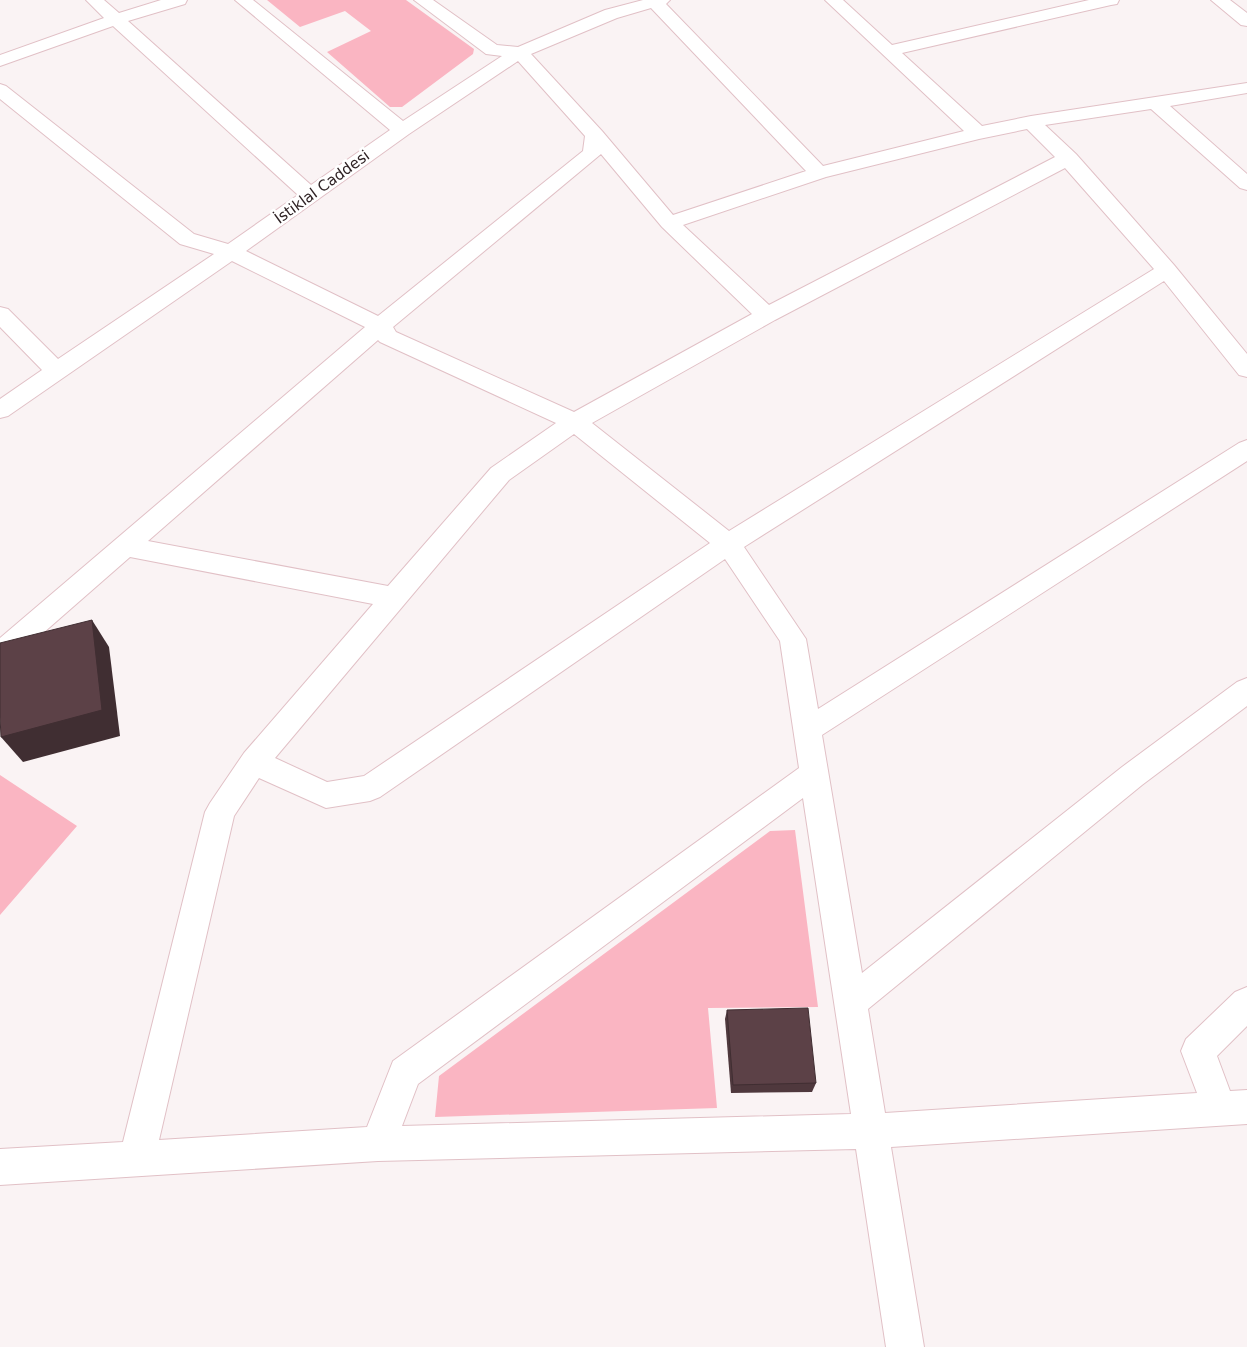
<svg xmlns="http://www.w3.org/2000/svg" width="1247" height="1347" viewBox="0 0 1247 1347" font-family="'DejaVu Sans',sans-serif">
	<rect width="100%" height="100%" fill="#faf3f4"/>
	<path fill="#fab5c2" d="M267 0H406L474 49 473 54 402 107H390L327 52 371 31 345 11 300 27Z
		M0 775 77 826 0 915Z
		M795 830 818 1007 708 1008 717 1108 435 1117 439 1076 770 831Z"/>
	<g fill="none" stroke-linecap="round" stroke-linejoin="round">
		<g stroke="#e1c0c6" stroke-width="2">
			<path id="minor" d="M86 0H104L119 13 161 0H187L185 4 128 21 311 185 390 130 235 0H253L403 121 502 56 486 54 414 0H433L497 45 518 47 605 10 643 0H670L666 4 823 166 964 131 825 0H843L892 45 1089 0H1119L1117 4 1111 5 902 53 982 126 1031 116 1247 83V93L1170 106 1247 174V190L1240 188 1151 109 1045 125 1076 154 1123 207 1174 265 1247 354V377L1239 375 1164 281 744 547 806 639 818 709 1239 443 1247 440V461L822 735 862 973 1122 767 1237 682 1247 678V706L1142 785 868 1009 885 1113 1197 1093 1181 1051 1186 1039 1235 992 1247 987V1026L1217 1056 1230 1091 1247 1090V1124L891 1147 924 1347H886L856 1149 378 1161 0 1185V1149L123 1142 205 812 210 803 244 753 373 604 130 557 10 662 0 665V638L365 327 232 261 8 416 0 418V399L42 370 0 327V307L8 309 58 359 214 254 180 244 0 99V84L6 86 194 234 228 244 298 195 113 26 0 66V55L104 18ZM651 8 806 171 673 215 602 131 531 54 617 18ZM518 61 585 136 583 151 378 316 246 251 409 134ZM1027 129 1055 157 769 305 683 225 826 177 979 139ZM601 154 662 227 752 314 574 412 396 332 393 327ZM1065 168 1154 269 729 531 592 423 775 320ZM378 340 380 342 556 423 491 468 388 586 148 541ZM574 434 710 543 364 776 327 782 275 758 509 480ZM725 559 780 641 799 768 393 1061 367 1127 159 1140 234 816 259 778 326 808 370 801 380 797ZM803 798 851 1114 402 1126 418 1084Z
				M1211 0H1230L1247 13V26L1241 25Z"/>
		</g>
		<use href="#minor" fill="#fff" fill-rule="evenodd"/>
	</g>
	<path fill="#4f383d" d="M727 1010 816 1083 812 1092 731 1093 725 1019Z"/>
	<path fill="#402e32" d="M92 620 109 647 120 736 23 762 1 737Z"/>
	<path fill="#5c4147" stroke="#402e32" d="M92 620 102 710 1 737 0 717V643Z
		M808 1008 816 1083 733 1085 727 1010Z"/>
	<g text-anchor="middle" stroke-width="5" stroke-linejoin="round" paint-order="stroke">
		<g font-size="15" fill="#2f2325" stroke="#fff">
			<text transform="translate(322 187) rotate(-36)" y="5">İstiklal Caddesi</text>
		</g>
	</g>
</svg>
